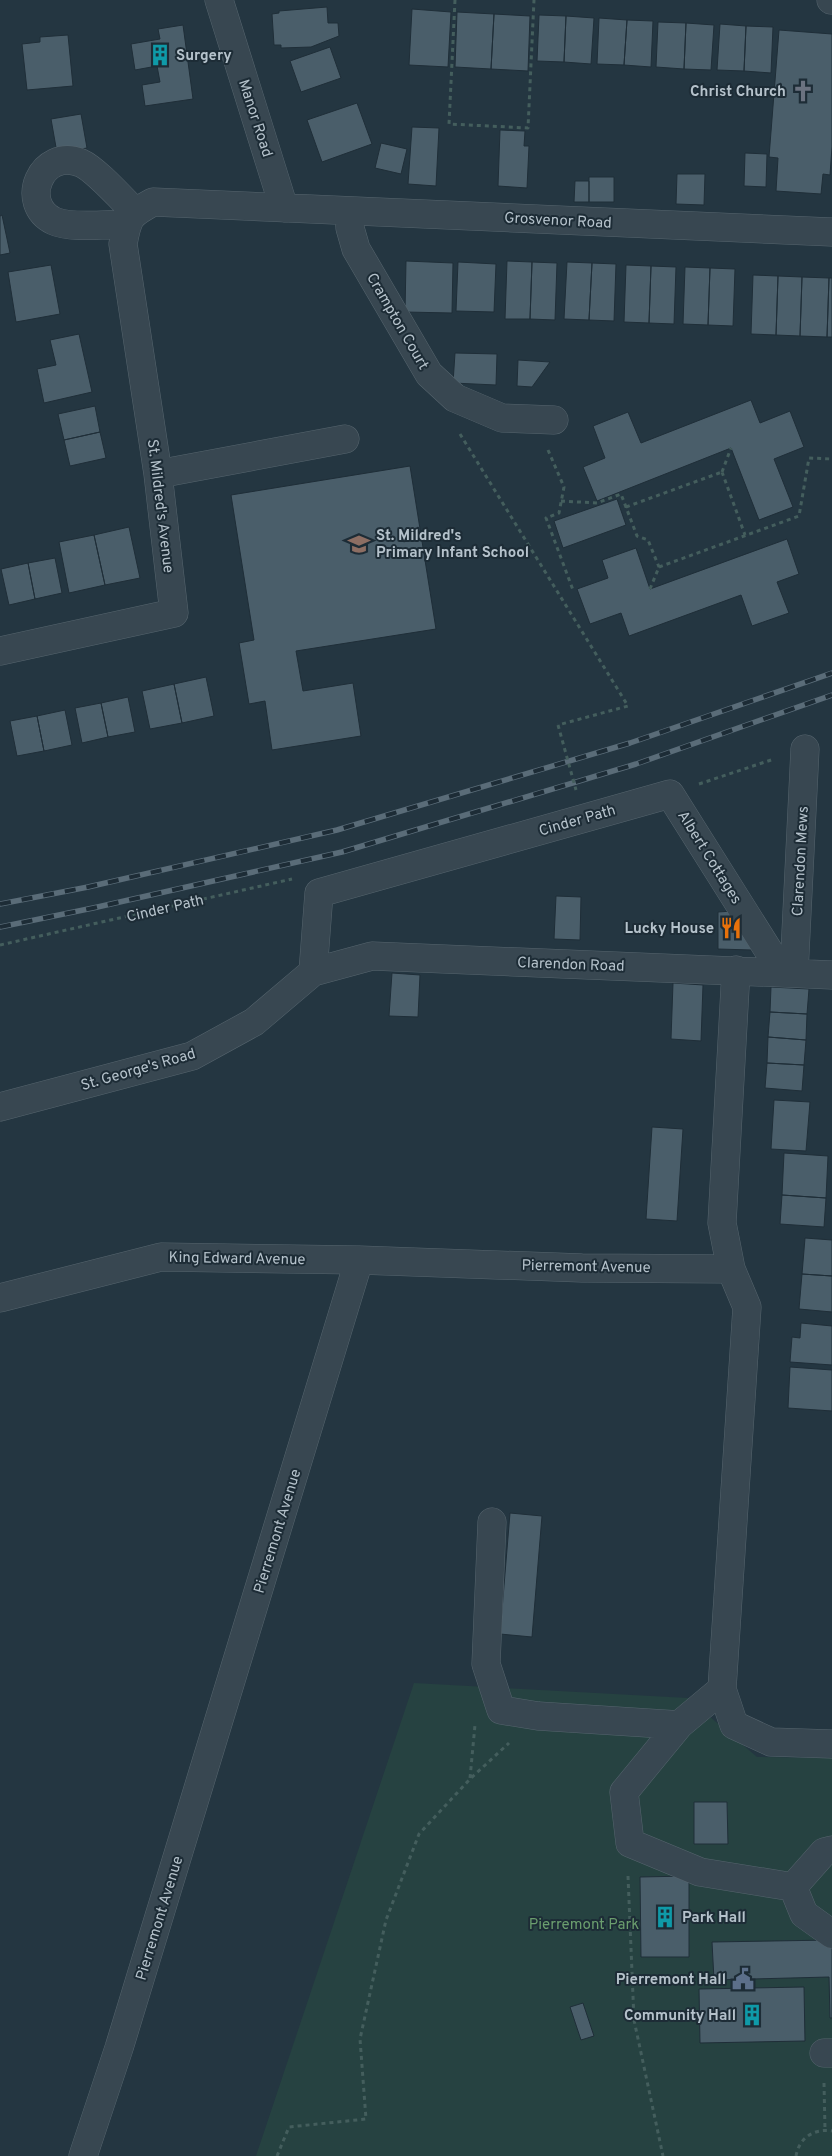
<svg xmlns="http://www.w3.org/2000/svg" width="832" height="2156" viewBox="0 0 832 2156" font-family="Overpass,sans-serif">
	<rect width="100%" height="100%" fill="#243641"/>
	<path fill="#264241" d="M414 1683 688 1698 757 1757 832 1758V2156H256Z"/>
	<path fill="#4a5e6a" stroke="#1f2e38" d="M327 7 328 23H338L339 36 311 47 281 48V45H274L272 14 279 13V11Z
		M412 9 451 12 448 67 409 65Z
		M457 12 494 14 491 69 455 67Z
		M494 14 530 16 528 71 491 69Z
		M539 15 566 16 564 62 537 61Z
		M566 16 594 18 591 64 564 62Z
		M599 18 627 20 624 65 597 64Z
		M627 20 653 21 651 67 624 65Z
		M658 22 686 23 684 69 656 67Z
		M686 23 714 25 711 70 684 69Z
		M720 24 746 26 744 71 717 70Z
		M183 25 193 99 145 106 142 85 160 82 157 66 135 70 131 44 160 39 158 29Z
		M746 26 773 27 771 73 744 71Z
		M779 30 832 34V147L830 175 823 174 821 194 776 191 778 158 769 157Z
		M68 35 73 86 27 90 22 44 40 42V37Z
		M330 47 341 78 301 92 290 61Z
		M357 103 372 144 322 162 307 120Z
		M81 114 87 148 57 153 51 119Z
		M412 127 439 128 436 186 408 184Z
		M500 130 525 131 524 146H529L527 188 498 186Z
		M381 143 407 149 401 174 375 168Z
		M745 153 767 154 766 187 744 186Z
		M677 174H705L704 205 676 204Z
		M589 177H614V202H589Z
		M575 181H589V202H574Z
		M2 215 10 253 0 255V216Z
		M406 261 453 263 452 313 405 312Z
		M507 261 532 262 530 319H505Z
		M458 262 496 264 494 312 456 311Z
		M532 262 557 263 555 320 530 319Z
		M567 262 592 263 589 320 564 319Z
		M592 263 616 264 614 321 589 320Z
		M51 265 60 314 16 322 8 272Z
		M626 265 651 266 649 323 624 322Z
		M651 266 676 267 674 324 649 323Z
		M685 267 710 268 708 325 683 324Z
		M710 268 735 269 733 326 708 325Z
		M753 275 778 276 776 335 751 334Z
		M778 276 802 277 800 336 776 335Z
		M802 277 829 278 827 337 800 336Z
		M829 278H832V337H827Z
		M79 334 92 392 44 403 37 369 56 365 50 340Z
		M455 353 497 354 496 385 453 383Z
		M518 360 550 362 532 387 517 386Z
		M751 400 760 423 790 411 804 447 774 459 793 507 759 520 731 448 597 501 583 467 605 458 593 426 628 412 641 443Z
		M95 406 100 432 64 440 58 414Z
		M100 432 106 458 70 466 64 440Z
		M410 466 436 629 296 651 303 691 353 683 361 736 272 750 265 701 249 704 239 643 254 640 231 495Z
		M617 499 626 525 563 548 554 521Z
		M129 527 140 578 105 585 94 535Z
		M94 535 105 585 69 593 59 542Z
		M787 539 799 574 777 582 789 613 752 626 741 595 629 636 621 613 590 624 577 589 608 578 602 560 636 548 650 589Z
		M55 558 62 593 35 599 28 563Z
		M28 563 35 599 9 605 1 569Z
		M206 677 214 716 182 723 174 684Z
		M174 684 182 723 150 729 142 691Z
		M128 697 135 732 108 737 101 703Z
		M101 703 108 737 82 743 75 708Z
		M65 710 72 745 44 751 37 716Z
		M37 716 44 751 17 756 10 721Z
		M556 896 581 897 580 940 554 939Z
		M733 911 753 944 752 950 718 949V912Z
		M392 973 420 975 418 1017 389 1016Z
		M673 983 703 985 701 1041 671 1039Z
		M771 987 809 989 807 1014 770 1012Z
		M770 1012 807 1014 806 1040 768 1037Z
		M768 1037 806 1040 804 1065 767 1063Z
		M767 1063 804 1065 802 1091 765 1088Z
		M774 1100 810 1102 806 1151 771 1149Z
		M652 1127 683 1129 677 1221 646 1219Z
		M784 1153 828 1156 826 1198 782 1195Z
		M782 1195 826 1198 824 1227 780 1224Z
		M805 1238 832 1240V1276L802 1274Z
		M802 1274 832 1276V1312L799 1309Z
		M801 1323 832 1326V1365L790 1362 792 1337 800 1338Z
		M790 1367 832 1370V1411L788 1408Z
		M510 1513 542 1516 532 1637 500 1634Z
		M694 1802H727L728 1844H694Z
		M689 1876V1957H641L640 1877Z
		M832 1940V2018H830L829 1977 714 1980 712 1942Z
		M804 1987 805 2041 700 2043 699 1989Z
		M583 2003 594 2036 581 2040 570 2007Z"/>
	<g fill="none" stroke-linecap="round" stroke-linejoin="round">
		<g stroke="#56656e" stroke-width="29">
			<path id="minor" d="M219 0 284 208
				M831 0H832
				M349 211 350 228 356 249 429 374 455 398 502 418 554 420
				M127 224C107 224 71 229 54 221 18 204 41 147 81 163 95 169 122 199 135 212
				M158 474 345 439
				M0 651 174 613 158 474 123 244C128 217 129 215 153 202L832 232
				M736 970 722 1223 731 1269 747 1307 722 1689 734 1725 771 1742 832 1744
				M313 972 319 893 670 794 782 972
				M794 973 805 749
				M0 1107 192 1056 254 1022 313 972 372 956 832 975
				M0 1298 161 1257 359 1260 582 1268 731 1269
				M492 1522 486 1664 501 1710 538 1716 679 1725
				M722 1689 679 1725 624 1792 630 1843 700 1872 793 1887
				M832 1850 824 1852 793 1887 804 1914 832 1934
				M824 2053H832
				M83 2156 119 2048 359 1260"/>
		</g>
		<path stroke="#445e5d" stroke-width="3" stroke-dasharray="4 4" stroke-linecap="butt" d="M455 0 449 124 528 128 534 0
			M460 434 628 706 558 725
			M548 450 564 487 559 513 546 518 573 590
			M722 472 745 535
			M722 472 731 448
			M561 501 597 503 621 494 637 536 648 540 659 567
			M626 507 722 472
			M659 567 799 516 809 458 832 459
			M650 589 659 567
			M699 784 774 759
			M0 945 292 879
			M470 1778 475 1725
			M628 1876 634 2020 663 2156
			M824 2083 825 2130
			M277 2156 289 2127 366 2119 360 2039 386 1920 419 1834 470 1779 509 1743
			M796 2156C799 2138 814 2128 832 2131"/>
		<use href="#minor" stroke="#384751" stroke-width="28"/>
		<g stroke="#5a6c78" stroke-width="5.5">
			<path id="rail" d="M0 904 88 887 337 830 630 743 832 673
				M0 927 93 908 342 852 636 764 832 695"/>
		</g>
		<use href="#rail" stroke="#1d2c36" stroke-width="4" stroke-dasharray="11" stroke-linecap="butt"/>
		<path stroke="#445e5d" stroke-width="3" stroke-dasharray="4 4" stroke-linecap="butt" d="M558 725 576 790"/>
	</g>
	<defs>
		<g id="building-bare" transform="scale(1.725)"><path d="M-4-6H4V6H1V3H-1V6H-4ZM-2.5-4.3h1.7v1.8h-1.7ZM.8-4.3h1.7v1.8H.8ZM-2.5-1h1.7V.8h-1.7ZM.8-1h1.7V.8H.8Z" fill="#0f9aa8" stroke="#1d2c36" stroke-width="2.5" paint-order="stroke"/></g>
		<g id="church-bare" transform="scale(1.725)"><path d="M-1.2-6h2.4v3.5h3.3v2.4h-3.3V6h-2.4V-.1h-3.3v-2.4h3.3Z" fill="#6b7280" stroke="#1d2c36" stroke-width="2.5" paint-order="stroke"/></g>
		<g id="school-bare" transform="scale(1.725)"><path d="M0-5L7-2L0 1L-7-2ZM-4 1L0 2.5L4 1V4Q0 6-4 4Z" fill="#8d6e63" stroke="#1d2c36" stroke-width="2.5" paint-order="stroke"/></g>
		<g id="restaurant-bare" transform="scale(1.725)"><path d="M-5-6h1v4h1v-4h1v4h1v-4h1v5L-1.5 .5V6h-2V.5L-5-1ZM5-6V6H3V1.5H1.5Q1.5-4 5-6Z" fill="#e8710a" stroke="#1d2c36" stroke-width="2.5" paint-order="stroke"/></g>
		<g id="civic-bare" transform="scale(1.725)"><path d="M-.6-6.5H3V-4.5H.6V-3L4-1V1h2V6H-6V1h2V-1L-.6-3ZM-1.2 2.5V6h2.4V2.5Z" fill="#5c6f8a" stroke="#1d2c36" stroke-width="2.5" paint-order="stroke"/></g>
	</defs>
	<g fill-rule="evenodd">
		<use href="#building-bare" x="160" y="55"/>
		<use href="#church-bare" x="803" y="91"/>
		<use href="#school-bare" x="359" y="544"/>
		<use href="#restaurant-bare" x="731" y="928"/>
		<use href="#building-bare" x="665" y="1917"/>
		<use href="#civic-bare" x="743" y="1979"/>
		<use href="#building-bare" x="752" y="2015"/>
	</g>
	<g text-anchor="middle" stroke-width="4" stroke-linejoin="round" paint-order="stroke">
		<g font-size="15" font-weight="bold" fill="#b5c2cb" stroke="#1d2c36" text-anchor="end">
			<text x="176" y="60" text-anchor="start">Surgery</text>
			<text x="786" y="96">Christ Church</text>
			<text x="376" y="540" text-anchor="start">St. Mildred's<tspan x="376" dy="17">Primary Infant School</tspan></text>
			<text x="714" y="933">Lucky House</text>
			<text x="682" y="1922" text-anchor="start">Park Hall</text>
			<text x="726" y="1984">Pierremont Hall</text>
			<text x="736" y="2020">Community Hall</text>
		</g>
		<g font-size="15" fill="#b5c2cb" stroke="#1d2c36">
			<text transform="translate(256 118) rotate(72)" y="5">Manor Road</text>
			<text transform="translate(558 220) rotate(3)" y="5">Grosvenor Road</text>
			<text transform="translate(398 321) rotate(60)" y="5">Crampton Court</text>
			<text transform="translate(161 506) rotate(83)" y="5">St. Mildred's Avenue</text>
			<text transform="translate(577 820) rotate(-16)" y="5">Cinder Path</text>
			<text transform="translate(710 857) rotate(58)" y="5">Albert Cottages</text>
			<text transform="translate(800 861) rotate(-87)" y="5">Clarendon Mews</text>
			<text transform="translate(165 908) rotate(-13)" y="5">Cinder Path</text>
			<text transform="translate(571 964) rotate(2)" y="5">Clarendon Road</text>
			<text transform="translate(138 1069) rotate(-16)" y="5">St. George's Road</text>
			<text transform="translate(237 1258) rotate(1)" y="5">King Edward Avenue</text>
			<text transform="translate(586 1266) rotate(1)" y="5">Pierremont Avenue</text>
			<text transform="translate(277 1531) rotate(-73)" y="5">Pierremont Avenue</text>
			<text transform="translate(159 1918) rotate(-73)" y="5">Pierremont Avenue</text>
		</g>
		<g font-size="15" fill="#6b9e6e" stroke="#1d2c36">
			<text x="584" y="1929">Pierremont Park</text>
		</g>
	</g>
</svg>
